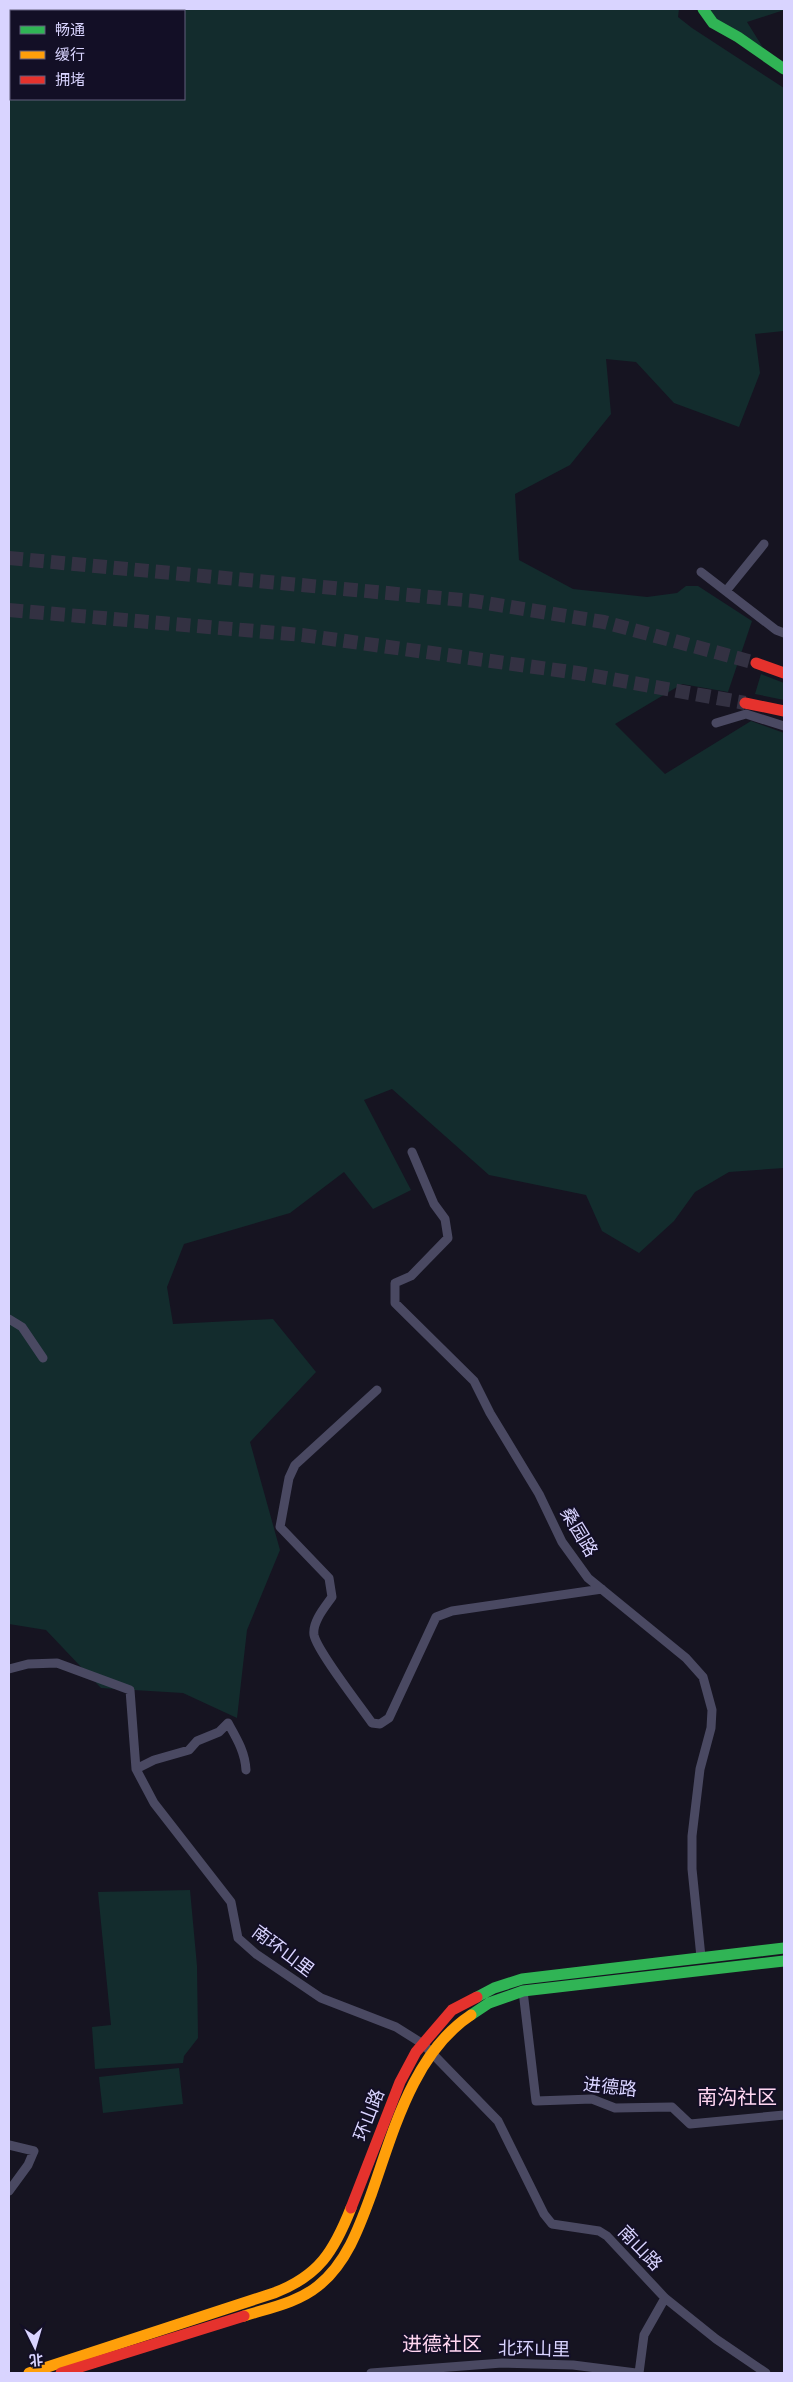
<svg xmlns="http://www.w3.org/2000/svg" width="793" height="2382" viewBox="0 0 793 2382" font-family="'Fira Sans Condensed','Noto Sans SC',sans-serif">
	<rect width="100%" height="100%" fill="#161421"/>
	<path fill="#132c2d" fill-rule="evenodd" d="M9 9H679L678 17 692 28 784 88V331L755 334 760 373 739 427 674 403 636 362 606 359 611 414 570 465 515 494 519 560 573 589 647 597 677 593 686 586H698L752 621 728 692 682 684 615 724 665 774 751 721 784 733V1168L729 1172 695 1192 674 1221 639 1253 602 1231 586 1195 489 1175 392 1089 364 1100 411 1190 373 1209 344 1172 290 1213 184 1244 167 1287 173 1324 273 1319 316 1372 250 1442 280 1550 247 1630 237 1718 183 1693 101 1688 46 1630 9 1624ZM11 11H184V99H11Z
		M698 9H784V10L747 22 767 54Z
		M761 674 784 683V700L755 694Z
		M190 1890 197 1966 198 2038 184 2056 183 2063 95 2069 92 2027 111 2025 98 1892Z
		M179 2068 183 2104 103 2113 99 2077Z"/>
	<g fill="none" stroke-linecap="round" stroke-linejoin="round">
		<path stroke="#333142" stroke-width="14" stroke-dasharray="14 7" stroke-linecap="butt" d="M9 558 474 601 604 622 756 663
			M9 610 302 635 578 673 745 703"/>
		<path stroke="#4a4962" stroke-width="9" d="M701 572 776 630 784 633
			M726 591 764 544
			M716 723 746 714 784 726
			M412 1152 434 1204 445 1219 448 1238 411 1276 395 1283V1303L474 1381 490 1413 539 1494 562 1542 588 1578 686 1658 703 1677 712 1710 711 1728 700 1769 692 1836V1869L701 1957
			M9 1319 22 1327 43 1358
			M377 1390 295 1465 289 1478 280 1527 329 1578 332 1597C325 1607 312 1622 314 1635 317 1651 361 1707 372 1723L380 1724 389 1718 436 1617 452 1611 602 1589
			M9 1669 28 1664 57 1663 130 1690 136 1769 154 1803 231 1902 238 1938 256 1954 321 1998 396 2027 423 2044 498 2121 544 2214 552 2224 599 2231 607 2236 665 2298 716 2339 766 2373
			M136 1769 154 1760 189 1750 197 1741 219 1732 228 1723C237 1739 245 1752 246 1770
			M523 1991 536 2101 592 2099 615 2108 672 2107 690 2124 784 2115
			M9 2145 34 2151 28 2165 9 2191
			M371 2373 502 2363 573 2365 636 2373
			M639 2373 644 2335 665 2298"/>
		<path stroke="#30b455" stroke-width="11" d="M703 9 713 23 738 37 784 69
			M477 1997 494 1988 522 1979 784 1948
			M471 2015 489 2003 523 1991 784 1961"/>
		<path stroke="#ff9f0a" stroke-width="11" d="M244 2316C269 2308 297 2303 318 2286 346 2264 359 2228 371 2195 393 2133 413 2053 471 2015
			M29 2373 274 2293C319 2276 334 2251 351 2208"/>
		<path stroke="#e5322d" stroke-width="11" d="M756 663 784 673
			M745 703 784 711
			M351 2208 400 2082 416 2052 452 2010 477 1997
			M61 2373 244 2316"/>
	</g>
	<g text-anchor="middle" stroke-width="4" stroke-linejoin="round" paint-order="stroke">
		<g font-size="18" fill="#d9d4ff" stroke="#130f26">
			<text transform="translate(579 1532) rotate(59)" y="6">桑园路</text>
			<text transform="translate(283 1951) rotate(37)" y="6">南环山里</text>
			<text transform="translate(610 2087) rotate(6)" y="6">进德路</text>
			<text transform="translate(369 2115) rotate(-69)" y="6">环山路</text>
			<text transform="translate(640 2248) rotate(46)" y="6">南山路</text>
			<text transform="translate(534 2349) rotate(1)" y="6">北环山里</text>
		</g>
		<g font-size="20" fill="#ffd6f0" stroke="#130f26">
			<text x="737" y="2104">南沟社区</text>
			<text x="442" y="2351">进德社区</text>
		</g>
	</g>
	<rect width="793" height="2382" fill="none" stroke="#d9d4ff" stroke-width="20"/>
	<rect x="10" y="10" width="175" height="90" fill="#130f26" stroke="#625e7d"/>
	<rect x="20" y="26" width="25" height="8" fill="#30b455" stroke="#625e7d"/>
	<text x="55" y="35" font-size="15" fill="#d9d4ff">畅通</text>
	<rect x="20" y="51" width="25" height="8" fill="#ff9f0a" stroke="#625e7d"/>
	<text x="55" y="60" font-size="15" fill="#d9d4ff">缓行</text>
	<rect x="20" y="76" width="25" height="8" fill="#e5322d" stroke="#625e7d"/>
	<text x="55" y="85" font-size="15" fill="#d9d4ff">拥堵</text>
	<g transform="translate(35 2347) rotate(175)" stroke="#130f26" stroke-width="4" paint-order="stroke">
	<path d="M0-4L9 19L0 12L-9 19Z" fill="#d9d4ff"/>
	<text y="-8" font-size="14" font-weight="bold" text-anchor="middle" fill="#d9d4ff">北</text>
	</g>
</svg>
